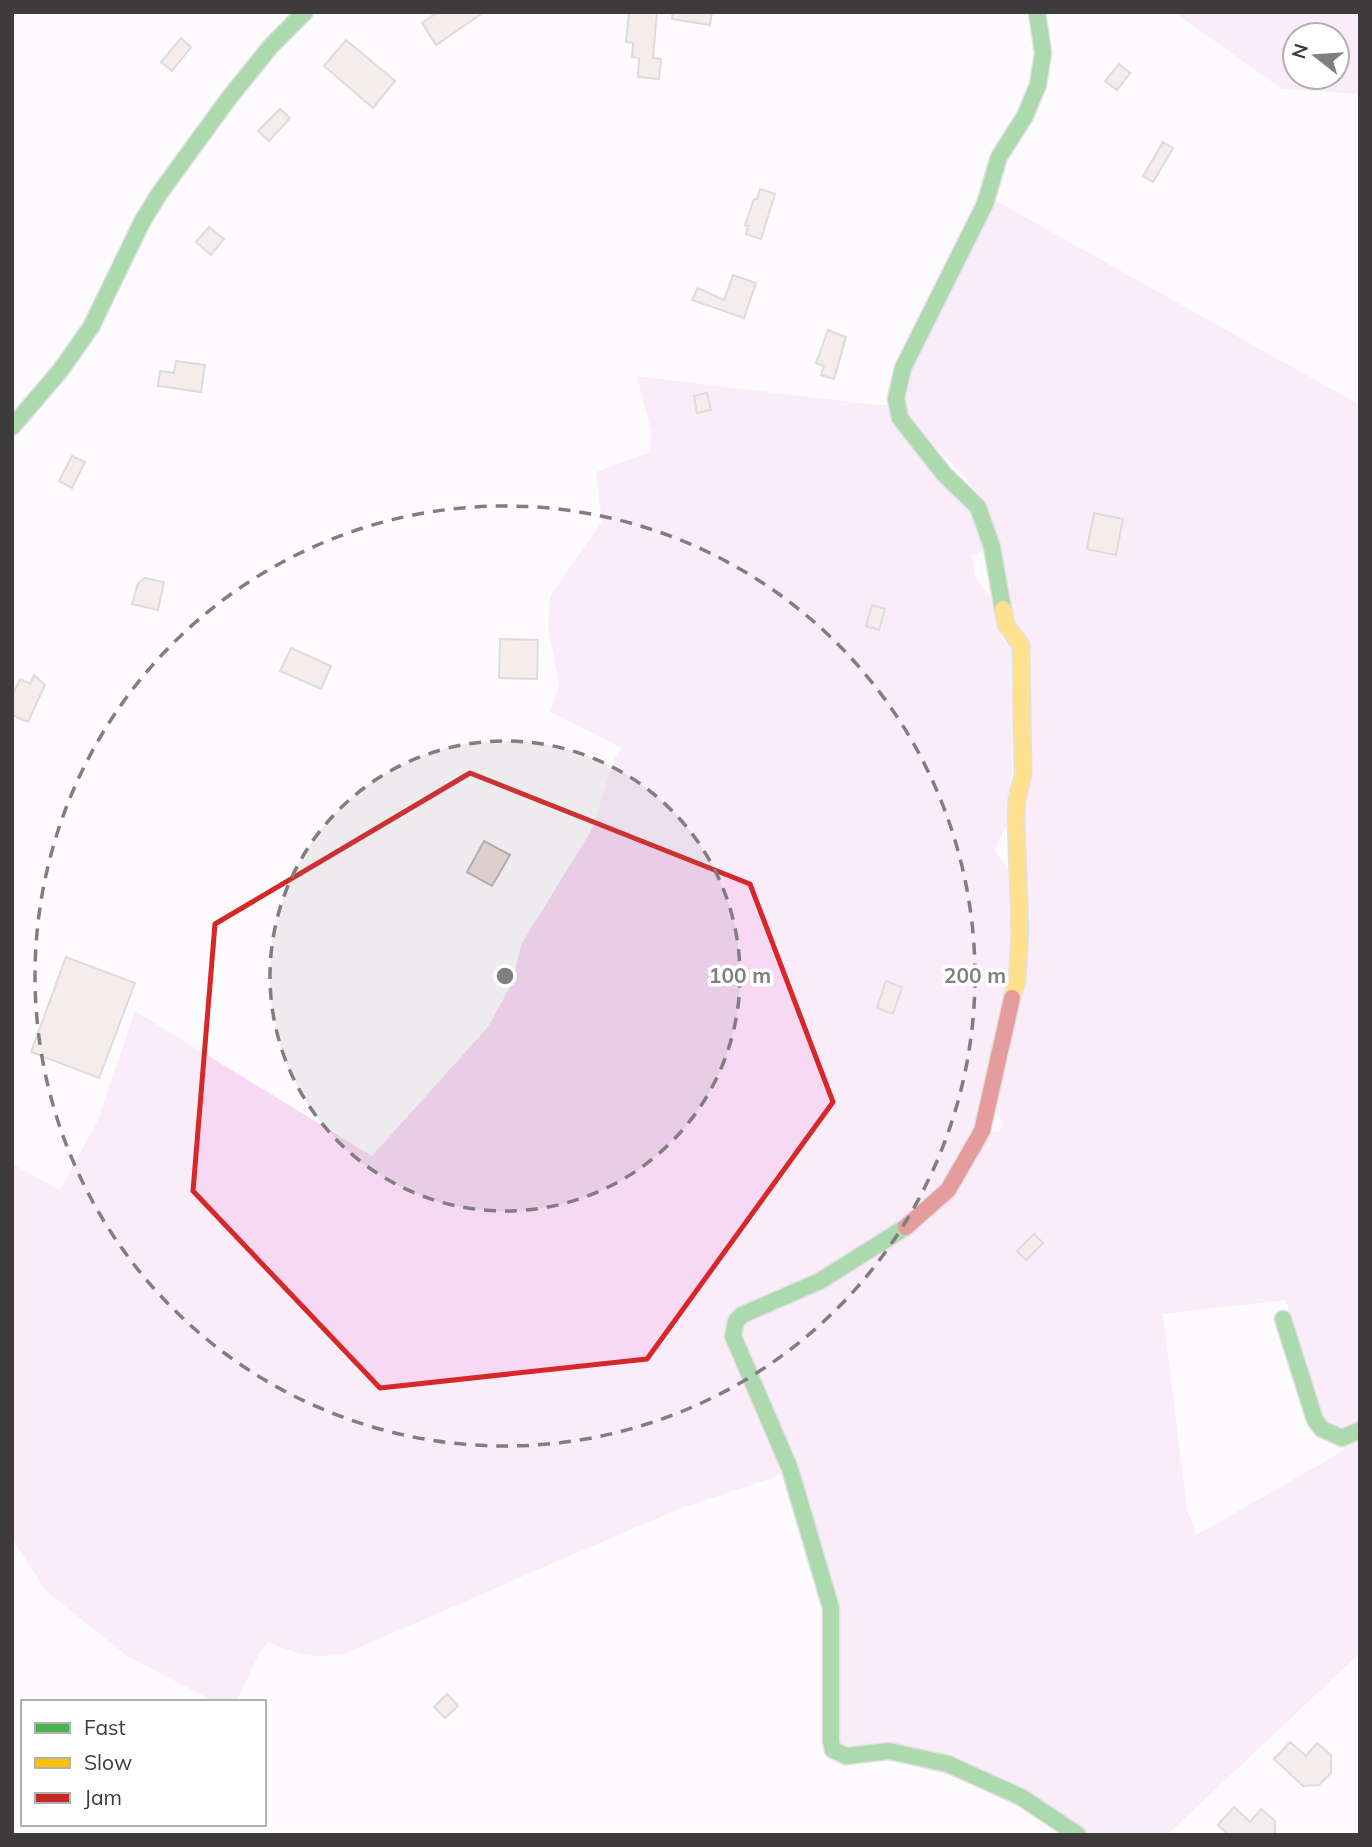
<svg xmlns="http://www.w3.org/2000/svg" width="1372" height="1847" viewBox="0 0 1372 1847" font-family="Mulish,sans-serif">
	<rect width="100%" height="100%" fill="#fdfbfd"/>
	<path fill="#f8d9f4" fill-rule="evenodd" d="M1174 12H1360V94L1282 89ZM1295 35H1337V77H1295Z
		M991 198 1360 405V1423L1349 1430 1325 1419 1304 1366 1286 1300 1163 1314 1187 1509 1196 1535 1324 1462 1360 1439V1653L1167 1835H1087L1024 1793 840 1748 837 1607 739 1337 742 1325 925 1224 991 1132 1000 1131 1003 1122 994 1112 1012 1014 1014 628 985 504 965 477 935 447 900 405 914 359Z
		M637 376 867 404 888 405 970 511 986 550 973 555 974 575 992 600 1002 640 1015 645 1011 814 995 851 1013 876 1014 936 980 1121 943 1185 920 1209 818 1278 726 1318 784 1474 676 1510 344 1654C312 1659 297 1654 268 1642L258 1656 236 1702H215L127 1656 46 1591 12 1538V1164L60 1190 97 1122 135 1011 372 1156 488 1027 510 987 522 943 591 831 615 758 622 748 550 712 559 685 548 627 550 596 602 522 596 472 650 452 651 431Z"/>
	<path fill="#ebdbd8" stroke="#b6b4b4" stroke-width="2" d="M438 12H484L436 45 422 23Z
		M629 12H657L653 58 661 59 659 79 638 77 639 58 632 57 633 43 626 42Z
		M673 12H712L710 25 672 19Z
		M181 38 191 47 172 71 161 62Z
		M346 40 395 81 373 108 324 66Z
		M1119 64 1130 73 1117 90 1105 81Z
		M280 109 290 118 269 141 258 131Z
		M1163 142 1173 148 1153 182 1143 176Z
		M760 189 775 194 761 239 746 234 748 226 745 225 754 199H757Z
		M209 227 224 239 211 255 196 242Z
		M733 275 756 283 744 318 692 300 698 288 724 300Z
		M828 330 846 337 834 379 821 375 824 366 816 363Z
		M176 361 205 365 201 392 158 386 160 371 174 373Z
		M707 393 711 410 697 413 694 396Z
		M72 456 85 462 72 488 59 481Z
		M1094 513 1123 519 1116 555 1087 549Z
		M145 578 164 582 158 610 132 604 138 583Z
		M872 605 885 609 879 630 866 626Z
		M500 639 538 640 537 679 499 678Z
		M291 648 331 666 321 689 280 671Z
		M34 675 45 685 28 722 12 715V696L20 679 30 684Z
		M484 841 510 855 492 886 467 872Z
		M66 957 135 983 99 1078 31 1052Z
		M886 981 902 987 893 1014 877 1008Z
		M1034 1234 1043 1243 1026 1260 1017 1251Z
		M447 1694 458 1706 445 1718 434 1707Z
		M1290 1742 1306 1756 1317 1743 1331 1755V1773L1319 1785 1303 1786 1274 1759Z
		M1234 1807 1250 1822 1261 1809 1275 1821V1835H1229L1218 1825Z"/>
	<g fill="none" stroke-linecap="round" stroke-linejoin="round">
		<g stroke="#c4c2c4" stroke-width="19">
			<path id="fast" d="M12 427 60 371 91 327 142 222 159 194 229 98 271 46 305 12
				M1003 609 992 547 978 507 944 474 900 418 896 399 903 368 985 204 999 157 1025 116 1038 85 1043 53 1037 12
				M906 1227 820 1281 742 1315 736 1321 733 1336 790 1469 831 1608V1742L833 1750 846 1756 889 1751 948 1764 1021 1797 1078 1835
				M1283 1319 1315 1420 1322 1429 1342 1438 1360 1430"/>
		</g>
		<g stroke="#c4c2c4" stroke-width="19">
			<path id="slow" d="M1003 609 1006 625 1021 645 1023 775 1017 799 1016 819 1020 931 1017 981 1012 998"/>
		</g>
		<g stroke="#c4c2c4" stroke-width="19">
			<path id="jam" d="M906 1227 948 1190 982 1131 1012 998"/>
		</g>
		<use href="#fast" stroke="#4caf50" stroke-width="16"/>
		<use href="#slow" stroke="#ffc107" stroke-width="16"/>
		<use href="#jam" stroke="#c62828" stroke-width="16"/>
	</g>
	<path d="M0 0H1372V1847H0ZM470 773 750 884 833 1102 647 1359 380 1388 193 1191 215 924Z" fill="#fdfbfd" fill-opacity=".55" fill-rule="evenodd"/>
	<path fill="none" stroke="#d62828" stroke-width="5" stroke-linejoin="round" d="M470 773 750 884 833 1102 647 1359 380 1388 193 1191 215 924Z"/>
	<circle cx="505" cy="976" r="235" fill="#817e80" fill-opacity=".12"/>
	<g fill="none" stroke="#817e80" stroke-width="3.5" stroke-dasharray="12 9">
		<circle cx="505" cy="976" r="235"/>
		<circle cx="505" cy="976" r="470"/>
	</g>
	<circle cx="505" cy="976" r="10" fill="#817e80" stroke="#fff" stroke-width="3.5"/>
	<g font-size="21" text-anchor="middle" font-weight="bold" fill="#817e80" stroke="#fff" stroke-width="7" stroke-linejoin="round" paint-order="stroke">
		<text x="740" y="983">100 m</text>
		<text x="975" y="983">200 m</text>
	</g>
	<rect width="1372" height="1847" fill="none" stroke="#3e3b3d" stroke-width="28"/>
	<rect x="21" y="1700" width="245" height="126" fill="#ffffff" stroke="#b2b1b1" stroke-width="2"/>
	<rect x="35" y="1723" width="35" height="10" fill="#4caf50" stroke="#b2b1b1" stroke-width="2"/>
	<text x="84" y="1735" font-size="21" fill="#3e3b3d">Fast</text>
	<rect x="35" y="1758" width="35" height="10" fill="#ffc107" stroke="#b2b1b1" stroke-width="2"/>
	<text x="84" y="1770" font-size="21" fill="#3e3b3d">Slow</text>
	<rect x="35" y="1793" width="35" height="10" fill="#c62828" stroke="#b2b1b1" stroke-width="2"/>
	<text x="84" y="1805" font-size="21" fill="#3e3b3d">Jam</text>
	<g transform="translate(1316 56) rotate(287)"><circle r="33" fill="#ffffff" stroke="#b2b1b1" stroke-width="2"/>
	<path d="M0-5L12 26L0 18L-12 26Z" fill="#817e80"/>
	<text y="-10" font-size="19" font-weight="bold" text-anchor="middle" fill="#3e3b3d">N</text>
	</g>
</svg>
